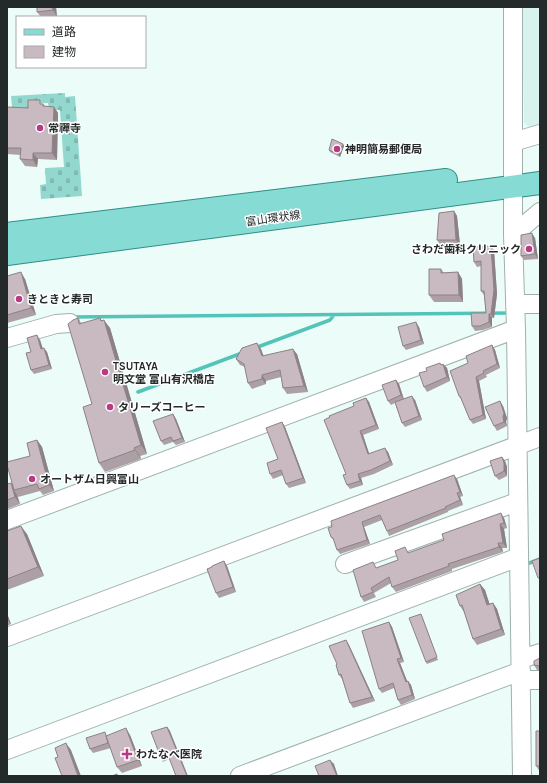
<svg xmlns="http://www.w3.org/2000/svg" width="547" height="783" viewBox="0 0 547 783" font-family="Karla,'Noto Sans JP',sans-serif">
	<defs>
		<pattern id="cemetery-stones" width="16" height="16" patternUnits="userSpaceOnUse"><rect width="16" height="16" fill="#93d8cf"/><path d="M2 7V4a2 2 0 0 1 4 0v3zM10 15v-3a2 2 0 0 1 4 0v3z" fill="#7fbab2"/></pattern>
	</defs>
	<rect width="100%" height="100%" fill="#ebfcf9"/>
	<path fill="#d8f2ee" d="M522 7H540V128L532 129 524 123Z"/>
	<path fill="url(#cemetery-stones)" d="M65 93V97L75 96 82 196 41 199 40 185 46 184 45 168 64 167 60 110H49L48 103 31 104 32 112 22 113 21 107H12L11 96Z"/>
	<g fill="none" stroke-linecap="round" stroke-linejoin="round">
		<path stroke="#54c4b8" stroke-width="3.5" d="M72 317 510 313
			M255 348 330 320 334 315
			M138 392 242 353
			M524 565 540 559"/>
		<g stroke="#a0b0ad" stroke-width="20">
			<path id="minor" d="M513 7V235L516 329 522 776
				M513 142 540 134
				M513 235 540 212
				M515 304H540
				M7 338 56 324 70 323
				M7 520 516 329
				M345 564 517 502
				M7 637 540 437
				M521 659 540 653
				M521 680H540
				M7 750 519 557
				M240 776 521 671"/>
		</g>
		<g stroke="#2f8f85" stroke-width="24">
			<path id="major" d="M7 234 446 180
				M7 254 540 183"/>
		</g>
		<use href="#minor" stroke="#fff" stroke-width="18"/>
		<use href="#major" stroke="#86dcd4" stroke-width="22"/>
	</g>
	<path fill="#aca0a5" d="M56 7 57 17H41L37 12Z
		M43 104 45 106 54 107 58 113 57 160 38 159 37 167 25 166 20 159 21 155 7 154V107L28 108Z
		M343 144 344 146 340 157 330 152 329 150Z
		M454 211 457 216 460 245H440L437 240Z
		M535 238 538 259 524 260 521 256Z
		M491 246 494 250 497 294 494 318H492V327L483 330 475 331 472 326 486 313 484 295 481 291V266L477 267 474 262Z
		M441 269 444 273 458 272 462 279 463 302H434L429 295Z
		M7 276 25 279 36 315 7 323Z
		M78 318 81 323 102 320 110 328 147 454 140 456 141 459 105 472 99 463 92 404Z
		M419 327 424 344 406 350 403 346Z
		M40 340 43 349 47 352 52 369 34 374 31 370V352Z
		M492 345 495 350 500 368 486 375 487 377 479 381 486 419 473 424 470 420 462 401 459 396 468 363Z
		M261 349 263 356 297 354 308 392 287 394 283 388 281 377 266 381V384L252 389 248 383 245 367 240 365 236 359Z
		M443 364 447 368 450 381 427 392 424 387 427 371Z
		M396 380 399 384 404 399 415 400 422 420 405 427 402 423 395 403 391 405 388 401Z
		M366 398 369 402 379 429 363 435 369 454 388 452 393 465 374 474 361 478 363 485 350 489 347 485 346 474 354 406Z
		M503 406 507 418 506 422 507 426 497 431 494 426Z
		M173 414 176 419 185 442 176 445 173 442 164 445 161 441Z
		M282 422 285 427 306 483 289 488 286 484 283 475 273 479 270 474 278 459Z
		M37 440 42 447 54 491 43 495 40 491 18 497 17 495 20 504 7 509V484L11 483 12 485 30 456Z
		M502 457 505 461 507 467V476L499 480 495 476Z
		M457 479 463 496 460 497 463 505 448 511V512L389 536 387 531 382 520 364 527 370 544 340 554 337 550 335 542 331 537 332 527Z
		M504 518 507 528 504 529 507 548H502L503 552 452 569V571L396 592 392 587 391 583 374 593 376 597 364 602 361 597 377 568 398 560 409 553Z
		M7 531 27 534 44 576 7 590Z
		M224 561 227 566 236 592 219 598 216 593 212 567Z
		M480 584 485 590 489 604 493 603 497 609 505 635 477 645 473 639 464 612 460 606Z
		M7 614 11 624 7 626Z
		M422 616 438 660 427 664 426 662Z
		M389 622 392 627 404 662 400 663 407 681H408L411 685 415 699 401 705 398 700 394 688 382 693 379 689Z
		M346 640 349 645 375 701 353 708 350 703 342 679 339 675 337 664Z
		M540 658V670H537L534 665Z
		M167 727 170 731 169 759 163 762 161 758Z
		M540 731V772L536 766Z
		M107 735H130L142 766 122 773 117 767 111 748 93 753 90 749Z"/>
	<path fill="#8c8286" d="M52 7H56L57 17 53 10Z
		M54 107 58 113 57 160 52 153Z
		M343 144 344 146 340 157 338 154Z
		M33 153 38 159 37 167 33 160Z
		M454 211 457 216 460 245 456 240Z
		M532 233 535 238 538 259 535 254Z
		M491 246 494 250 497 294 494 318 491 314Z
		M21 272 25 279 36 315 31 308Z
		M458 272 462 279 463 302 459 295Z
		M489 314 492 318V327L489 322Z
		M100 318 106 327 104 320 110 328 147 454 141 445Z
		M416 322 419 327 424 344 421 340Z
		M37 335 40 340 44 353 41 349Z
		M257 343 261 349 266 362 262 356Z
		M492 345 495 350 500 368 497 364Z
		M44 348 47 352 52 369 49 365Z
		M293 349 297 354 308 392 304 386Z
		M443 364 447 368 450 381 447 377Z
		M262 375 266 381V384L262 379Z
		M476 377 479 381 486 419 483 415Z
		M396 380 399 384 404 400 401 395Z
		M412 396 415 400 422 420 419 416Z
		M366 398 369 402 379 429 376 425Z
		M500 401 503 406 507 418 506 422 507 426 504 422Z
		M173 414 176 419 185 442 182 438Z
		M282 422 285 427 306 483 303 478Z
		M360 431 363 435 371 459 368 454Z
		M37 440 42 447 54 491 49 485Z
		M134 448 140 456 141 459 135 450Z
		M385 448 388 452 393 465 390 461Z
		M502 457 505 461 507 467V476L504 471Z
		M358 474 361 478 363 485 360 481Z
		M454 475 457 479 463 496 460 492Z
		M11 483 16 490H14L17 495 20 504 15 497Z
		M457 493 460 497 463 505 460 500Z
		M501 513 504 518 507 528 504 523Z
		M362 522 364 527 370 544 367 540Z
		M500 524 504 529 507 548 503 543Z
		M21 526 27 534 44 576 38 567Z
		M498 543 502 548 503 552 499 547Z
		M224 561 227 566 236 592 233 587Z
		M480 584 485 590 492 611 487 605Z
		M493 603 497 609 505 635 501 629Z
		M7 614 8 616 11 624 8 620 7 617Z
		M389 622 392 627 404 662 401 658Z
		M346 640 349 645 375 701 372 697Z
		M397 659 400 663 409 686 406 682Z
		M408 681 411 685 415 699 412 695Z
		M167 727 170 731 188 776H187Z
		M126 728 130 735 142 766 138 760Z
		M66 743 71 750 81 776H78Z
		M330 760 334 764 338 776H337Z"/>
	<path fill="#c8bac0" stroke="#8c8286" d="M37 7H52L53 10 37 12Z
		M28 100H40V104H43V106L54 107 52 153H33V160L20 159 21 148H7V107L28 108Z
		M332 139 343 144 338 154 329 150Z
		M454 211 456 240H437L439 213Z
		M532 233 535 254 521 256V235Z
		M491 246 494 290 491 314H489V322L480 326H472L471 313H486L484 291H481V261L474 262 473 247Z
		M429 269H441V273L458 272 459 295H429Z
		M21 272 31 308 7 315V276Z
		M78 318 79 324 100 318 101 321 104 320 141 445 134 448 135 450 99 463 83 407 92 404 68 324 73 320Z
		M416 322 421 340 403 346 398 327Z
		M37 335 41 349 44 348 49 365 31 370 26 353 31 352 27 338Z
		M257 343 262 356 293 349 304 386 283 388 280 370 262 375V379L248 383 244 364 236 359 242 348Z
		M492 345 497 364 483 371 484 373 476 377 483 415 470 420 460 396H459L450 371 468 363 466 356Z
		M440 363 441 365 443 364 447 377 424 387 419 373 427 371 426 368Z
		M396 380 401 395 388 401 382 385Z
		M412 396 419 416 402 423 395 402Z
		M366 398 376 425 360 431 368 454 385 448 390 461 371 470 358 474 360 481 347 485 343 475 346 474 324 420 330 417 329 416 354 406 353 403Z
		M500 401 504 413 503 417 504 422 494 426 485 407Z
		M173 414 182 438 173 441 171 437 161 441 153 421Z
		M282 422 303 478 286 484 281 470 270 474 267 463 278 459 266 428Z
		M37 440 49 485 39 489 37 484 14 490 7 465V462L30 456 27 443Z
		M502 457 504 463V471L495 476 490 461Z
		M454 475 460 492 457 493 460 500 445 507 446 508 387 531 380 515 362 522 367 540 337 550 333 538 331 537 328 528 332 527 331 521Z
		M11 483 15 497 7 500V484Z
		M501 513 504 523 500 524 503 543H498L499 547 448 564 449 566 392 587 389 577 371 588 373 592 361 597 353 570 373 562 376 568 398 560 395 551 405 547 408 553 444 540 442 534Z
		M21 526 38 567 7 579V531Z
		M540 558V578H538L532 561Z
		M224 561 233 587 216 593 207 569 212 567V566Z
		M480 584 487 605 493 603 501 629 473 639 462 605 460 606 456 595Z
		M421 614 437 657 426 662 409 618Z
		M389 622 401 658 397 659 406 682 408 681 412 695 398 700 393 683 379 689 362 631Z
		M346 640 372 697 350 703 341 674 339 675 336 665 337 664 329 646Z
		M540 658V666L534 665V661Z
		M167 727 187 776H176L168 755 161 758 151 732Z
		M126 728 138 760 117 767 106 736Z
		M536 731H540V766H536Z
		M105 732 108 743 90 749 86 738Z
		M66 743 78 776H62L55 758 58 757 55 748Z
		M330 760 337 776H319L315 766Z
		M117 774 118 776H112Z"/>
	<g fill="#b93985" stroke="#fff" stroke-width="1.5">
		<circle cx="40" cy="128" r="4"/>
		<circle cx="337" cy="149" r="4"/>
		<circle cx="529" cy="249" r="4"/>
		<circle cx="19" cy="299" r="4"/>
		<circle cx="105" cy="372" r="4"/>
		<circle cx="110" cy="407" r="4"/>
		<circle cx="32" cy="479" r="4"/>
		<path d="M125 748h4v4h4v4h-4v4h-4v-4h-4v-4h4z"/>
	</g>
	<g text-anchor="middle" stroke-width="3" stroke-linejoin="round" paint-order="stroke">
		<g font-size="11" font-weight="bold" fill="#242a29" stroke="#fff" text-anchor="start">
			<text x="48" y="132">常禪寺</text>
			<text x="345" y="153">神明簡易郵便局</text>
			<text x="521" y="253" text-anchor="end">さわだ歯科クリニック</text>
			<text x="27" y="303">きときと寿司</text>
			<text x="113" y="370">TSUTAYA<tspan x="113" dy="13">明文堂 富山有沢橋店</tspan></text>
			<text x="118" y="411">タリーズコーヒー</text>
			<text x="40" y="483">オートザム日興富山</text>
			<text x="136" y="758">わたなべ医院</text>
		</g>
		<g font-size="11" fill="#242a29" stroke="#fff">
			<text transform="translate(273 218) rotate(-8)" y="4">富山環状線</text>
		</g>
	</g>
	<rect width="547" height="783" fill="none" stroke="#242a29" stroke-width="16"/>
	<rect x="16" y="16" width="130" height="52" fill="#ffffff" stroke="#a7aaa9"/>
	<rect x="24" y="29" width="20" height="6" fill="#86dcd4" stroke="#a7aaa9"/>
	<text x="52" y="36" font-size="12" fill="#242a29">道路</text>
	<rect x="24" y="46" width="20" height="12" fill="#c8bac0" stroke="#a7aaa9"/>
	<text x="52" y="56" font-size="12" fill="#242a29">建物</text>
</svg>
